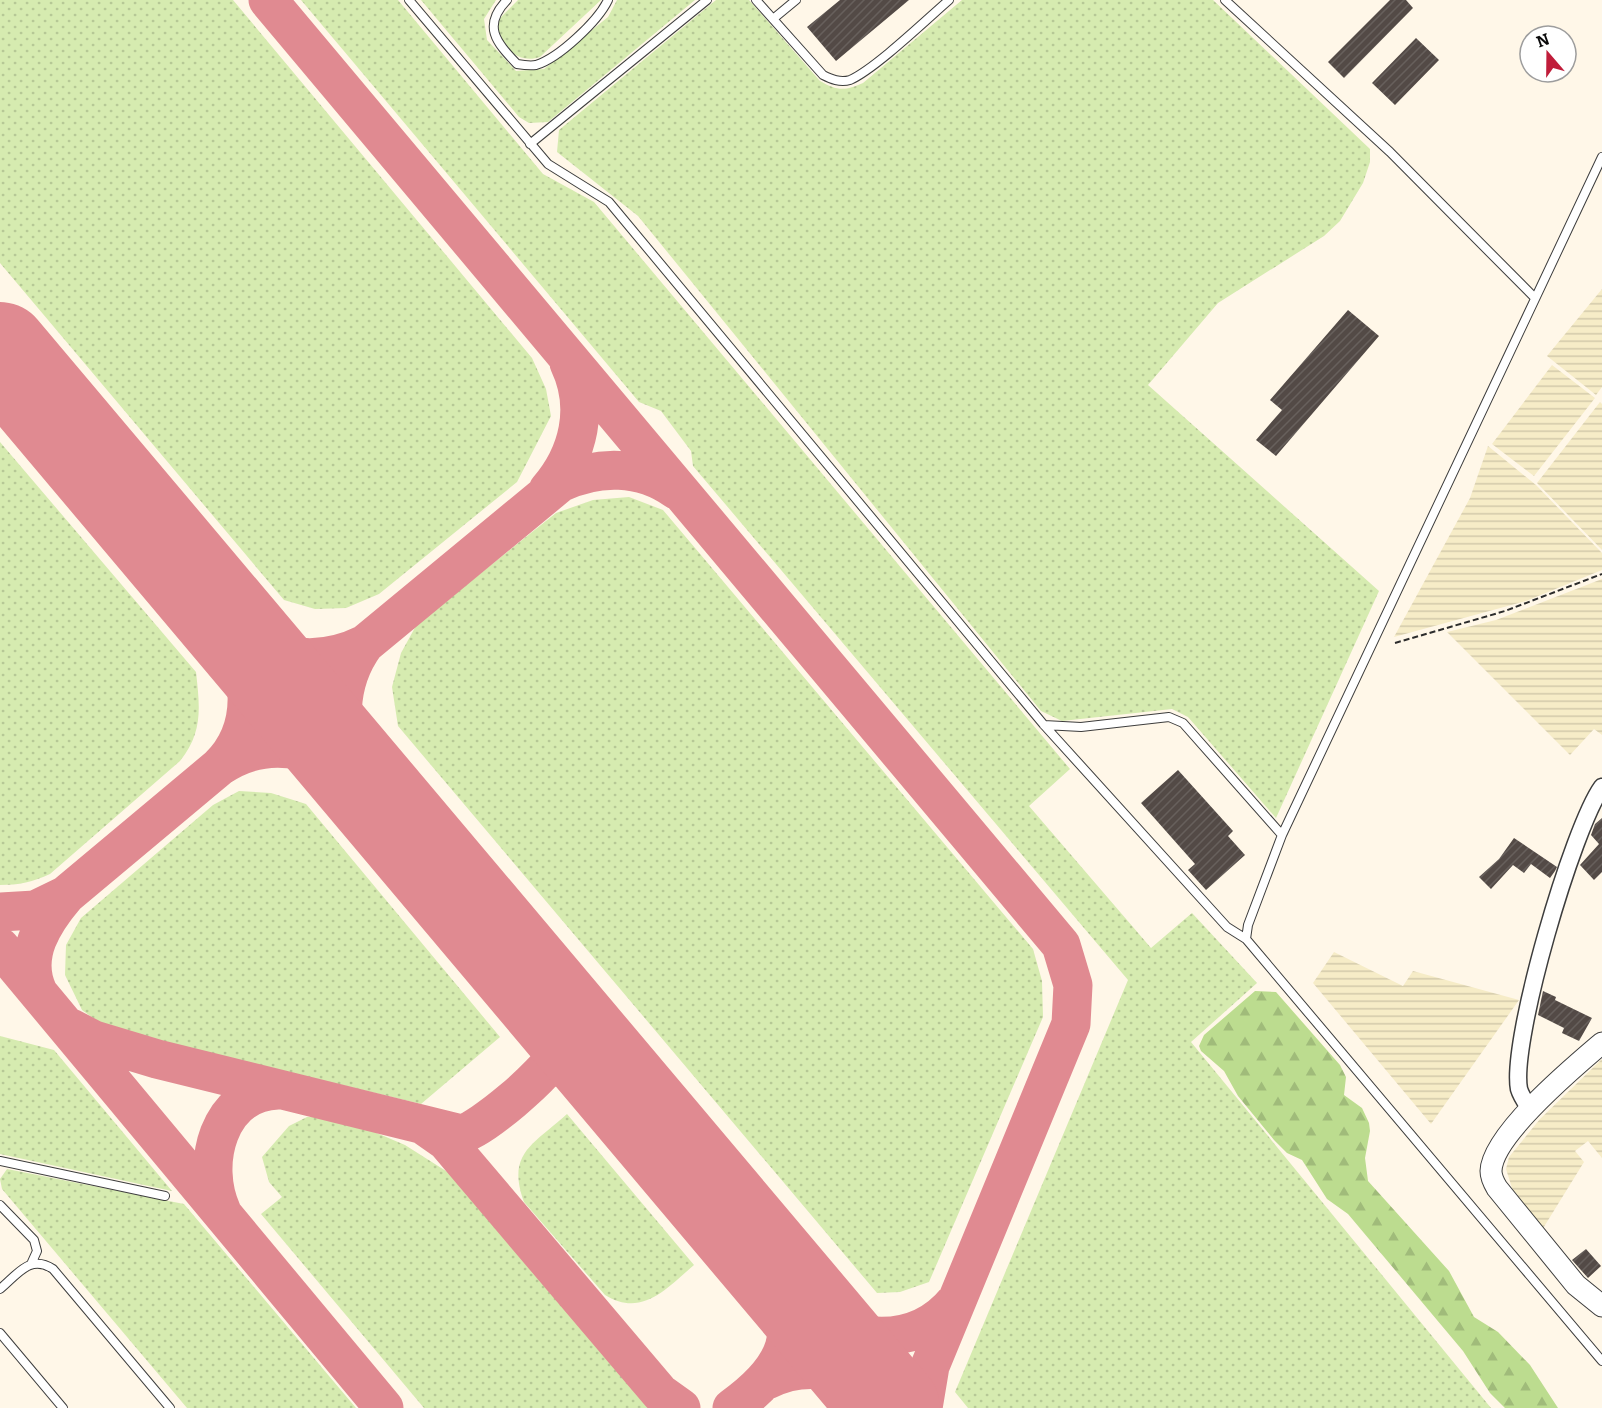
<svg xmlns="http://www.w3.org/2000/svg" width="1602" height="1408" viewBox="0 0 1602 1408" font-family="Bitter,serif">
	<defs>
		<pattern id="farmland-rules" width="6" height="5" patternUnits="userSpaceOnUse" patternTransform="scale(1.5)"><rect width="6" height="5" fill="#f6ecc7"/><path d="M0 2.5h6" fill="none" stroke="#d2c9aa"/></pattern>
		<pattern id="grass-dots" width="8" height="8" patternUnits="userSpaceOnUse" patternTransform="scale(1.5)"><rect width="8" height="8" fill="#d6ebb0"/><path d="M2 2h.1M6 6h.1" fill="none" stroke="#b6c896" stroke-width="1.8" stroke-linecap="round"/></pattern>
		<pattern id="forest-firs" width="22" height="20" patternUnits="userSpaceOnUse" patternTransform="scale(1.5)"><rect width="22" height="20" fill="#bcdc8f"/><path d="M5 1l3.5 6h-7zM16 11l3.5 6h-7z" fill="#a0bb7a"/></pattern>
		<pattern id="building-hatch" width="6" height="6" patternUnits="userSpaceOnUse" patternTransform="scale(1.5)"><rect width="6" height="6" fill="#534a46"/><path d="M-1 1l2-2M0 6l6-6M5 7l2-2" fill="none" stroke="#67605c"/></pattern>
	</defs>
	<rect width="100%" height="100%" fill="#fff7e8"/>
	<path fill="url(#farmland-rules)" d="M1602 289V387L1596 395 1547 356Z
		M1552 365 1595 398 1534 476 1492 444Z
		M1600 402 1602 404V550L1537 483Z
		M1488 446 1536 485 1602 553V570L1526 601 1394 637 1470 498Z
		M1602 579V735L1594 729 1570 755 1447 632 1496 620Z
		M1334 952 1403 986 1413 971 1519 1000 1431 1124 1313 983Z
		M1602 1059V1158L1588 1141 1575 1151 1584 1162 1542 1230 1512 1188 1506 1169 1509 1157 1540 1119Z"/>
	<path fill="url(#grass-dots)" d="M0 0H233L532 358 546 389 551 416 517 482 379 594 346 608 315 609 284 600 0 263Z
		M301 0H398L543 174 594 202 1070 769 1029 806 1151 948 1192 913 1257 983 1191 1042 1491 1408H968L955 1392 1128 980 693 466 691 451 661 411 639 402Z
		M421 0H496L484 19 487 40 516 71 544 69 608 17 617 0H695L548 122 529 123 519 117Z
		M518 0H601L540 57C516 65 498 44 497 21Z
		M716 0H749L820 81C837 91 845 91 863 83L962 0H1213L1370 149V162L1363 183 1340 221 1324 236 1218 303 1148 385 1379 591 1276 818 1188 717 1172 709 1062 721 1041 711 638 216 557 152 559 130Z
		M0 442 196 672C200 708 203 732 180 761L50 874C33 882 19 885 0 885Z
		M629 497 663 510 1033 949 1042 981 1043 1017 929 1282 900 1292 877 1293 398 726 392 687 401 653 417 624 556 513 593 500Z
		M239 791 271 793 306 804 500 1037 421 1104 108 1029 82 1010 65 975 66 945 81 918 213 805Z
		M0 1036 54 1050 172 1191 0 1154Z
		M567 1114 694 1265C667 1288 642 1318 605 1295L524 1202C506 1153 534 1144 567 1114Z
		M307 1117H337L372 1131 405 1145 457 1178 652 1408H424L261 1214 282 1197 269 1182 262 1157 289 1126Z
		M7 1169 184 1204 356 1408H187L2 1189 0 1179Z"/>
	<path fill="url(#forest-firs)" d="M1255 991 1276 992 1340 1065 1346 1077 1344 1095 1362 1108 1369 1123 1370 1131 1365 1158 1368 1181 1449 1271 1474 1317 1498 1332 1530 1365 1558 1408H1505L1490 1393 1463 1351 1348 1214 1327 1199 1302 1160 1287 1153 1274 1140 1238 1096 1224 1071 1201 1051 1199 1046 1204 1035Z"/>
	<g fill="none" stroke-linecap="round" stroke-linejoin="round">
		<path stroke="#e08a91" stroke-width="39" d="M268 0 1061 945 1073 985 1071 1024 930 1366 923 1408
			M548 490C579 454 590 407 569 363
			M231 625C270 661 318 667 365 644L560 483C598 465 641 465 676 490
			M219 767C260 727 249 674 231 625
			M358 775C335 735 337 682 365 644
			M0 912 35 910 66 895 219 767C266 735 313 748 358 775
			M0 947 384 1408
			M38 992C21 956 43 922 66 895
			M71 1028 94 1040 157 1059 461 1134C480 1131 548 1073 556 1054 563 1041 562 1027 558 1013
			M544 1071C564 1057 586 1057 607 1071
			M426 1127 446 1141 660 1393 681 1408
			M222 1212C200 1164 218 1092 278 1090
			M819 1322C867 1342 920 1345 956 1301
			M767 1380C803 1362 837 1369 872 1386
			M732 1408C789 1367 801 1333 773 1268"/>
		<path stroke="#e08a91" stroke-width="98" d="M0 351 891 1408"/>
	</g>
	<path fill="url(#building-hatch)" d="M840 0H909L836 61 807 27Z
		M1390 0H1406L1413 8 1344 78 1328 62Z
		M1416 38 1439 60 1395 105 1372 83Z
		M1348 310 1379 336 1276 456 1256 440 1282 410 1270 400Z
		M1178 770 1233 831 1228 836 1245 855 1206 890 1188 870 1195 864 1141 803Z
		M1602 818V872L1594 880 1580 865 1599 844 1591 835 1595 824Z
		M1514 838 1557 867 1555 871 1550 878 1531 864 1524 873 1513 865 1491 889 1479 877 1499 859Z
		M1543 991 1556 997 1555 1000 1592 1018 1579 1041 1562 1033 1564 1028 1538 1015Z
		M1586 1249 1601 1266 1588 1278 1572 1260Z"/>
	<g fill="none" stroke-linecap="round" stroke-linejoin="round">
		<g stroke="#3d3d3d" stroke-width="10">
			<path id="service" d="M409 0 548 164 609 202 1044 725 1227 927 1246 939 1602 1361
				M507 0C482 26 496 42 517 64 523 65 530 66 536 65 559 58 598 21 608 0
				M756 0 823 75C831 79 840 83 850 80 875 69 926 20 949 0
				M1225 0 1390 152 1534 297
				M773 19 796 0
				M530 144 707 0
				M1044 725 1081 727 1169 717 1183 723 1282 835
				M1246 939 1248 925 1282 835 1602 157
				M0 1161 165 1196
				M0 1205 34 1240 37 1251 32 1262
				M0 1289C18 1274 30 1254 53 1269L170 1408
				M0 1333 63 1408"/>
		</g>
		<g stroke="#3d3d3d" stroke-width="19">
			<path id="minor" d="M1530 1109C1526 1103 1521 1096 1519 1089 1510 1041 1573 827 1602 787"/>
		</g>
		<g stroke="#3d3d3d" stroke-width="23">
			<path id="tertiary" d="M1602 1043C1575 1066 1492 1135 1491 1171 1491 1177 1494 1183 1497 1188L1576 1285 1602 1306"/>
		</g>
		<path stroke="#2c2c2c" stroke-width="2" stroke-dasharray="6 3" stroke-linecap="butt" d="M1395 643 1505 611 1602 574"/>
		<use href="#service" stroke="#fff" stroke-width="8"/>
		<use href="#minor" stroke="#fff" stroke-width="16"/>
		<use href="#tertiary" stroke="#fff" stroke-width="21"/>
	</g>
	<g transform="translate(1548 54) rotate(340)"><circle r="28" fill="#ffffff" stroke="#9d9d9d" stroke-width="1.5"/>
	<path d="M0-4.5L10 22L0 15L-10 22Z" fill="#c01d3a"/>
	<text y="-9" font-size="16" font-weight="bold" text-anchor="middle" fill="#0a0a0a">N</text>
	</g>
</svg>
